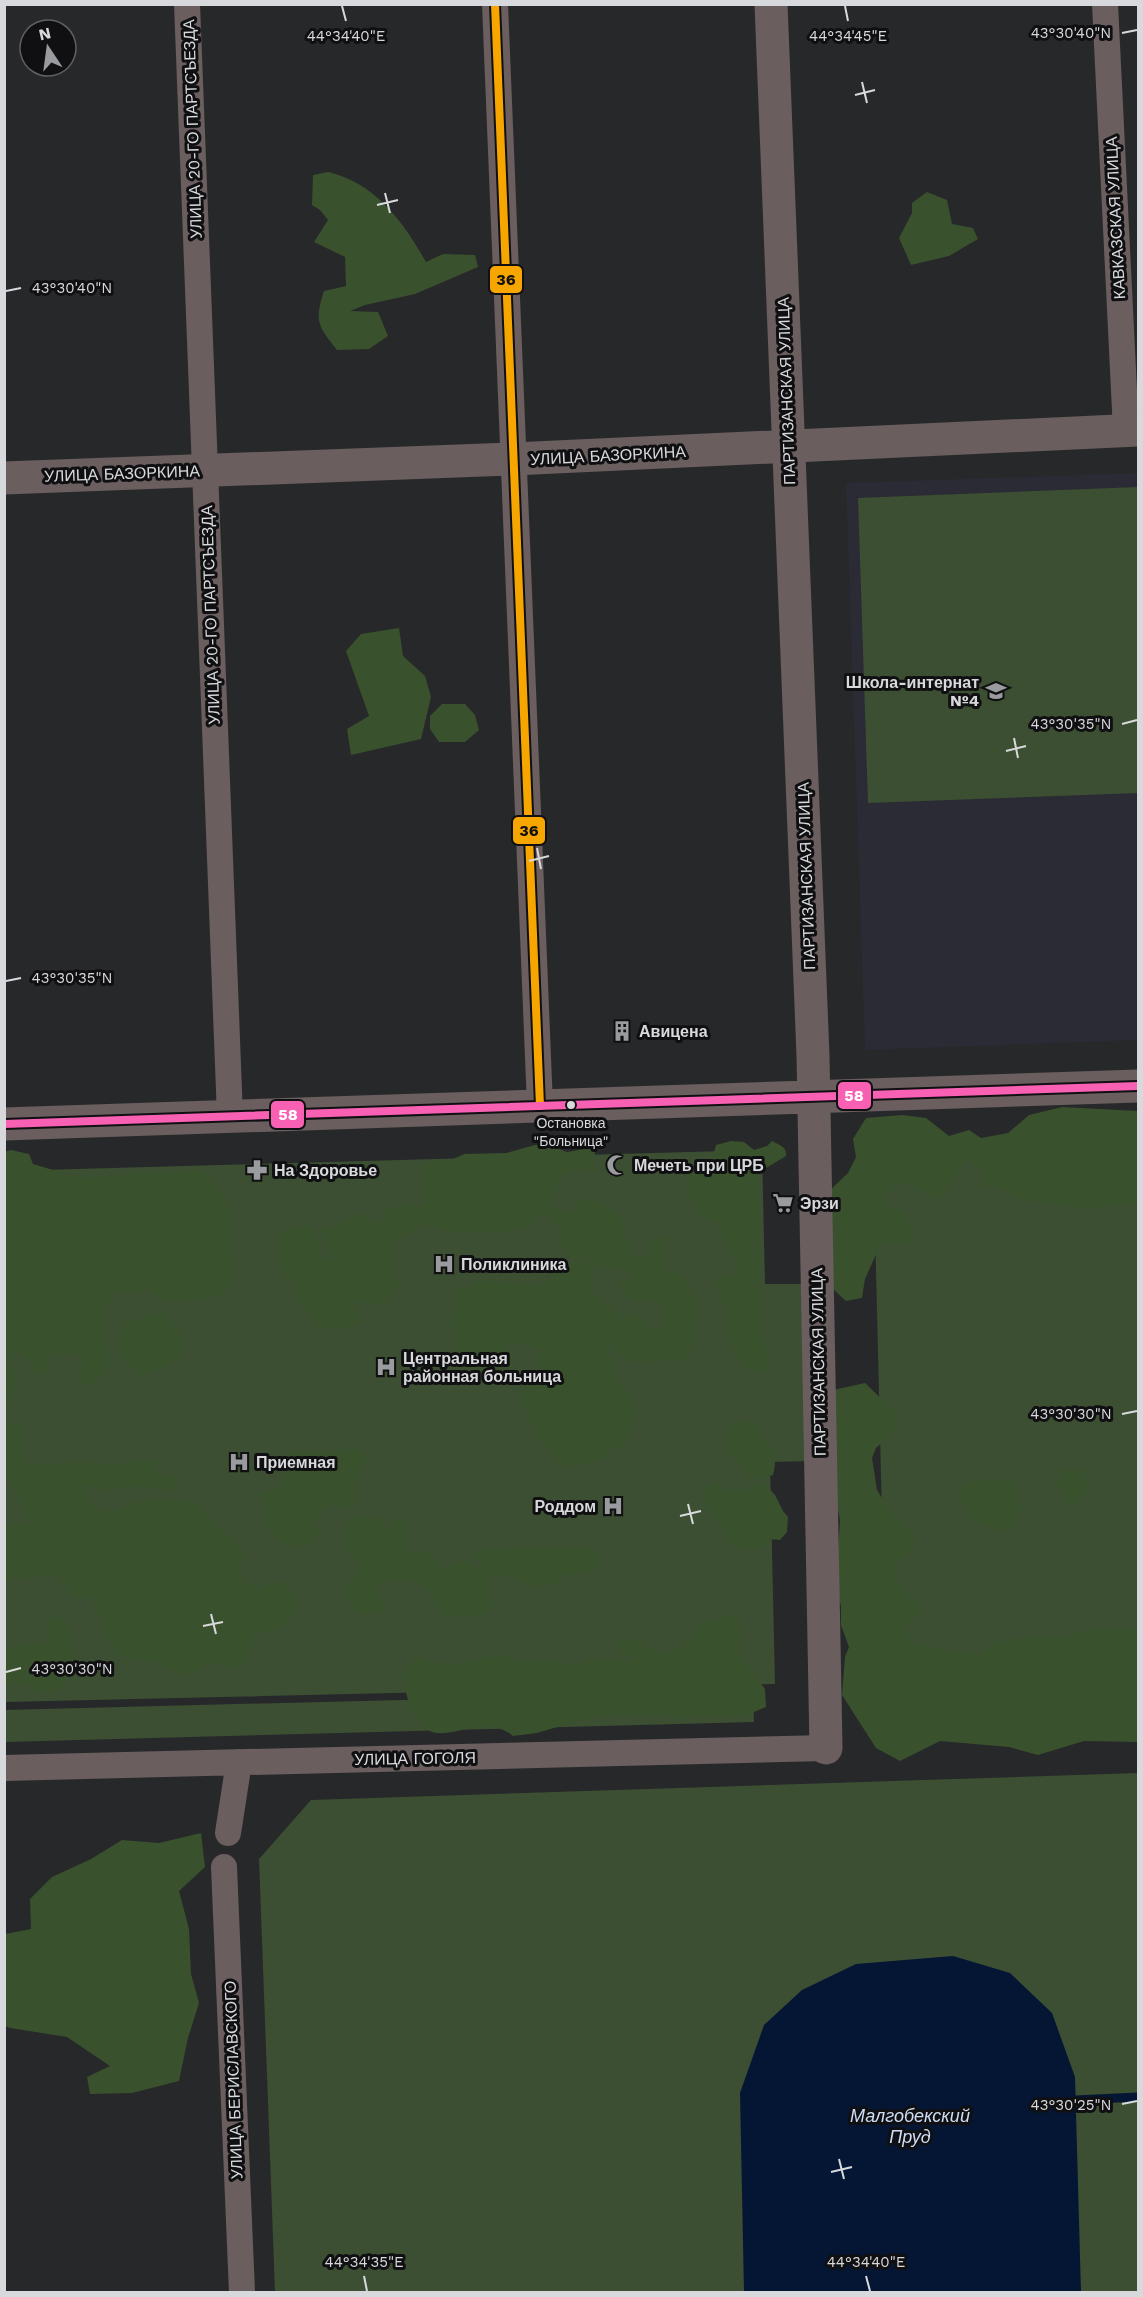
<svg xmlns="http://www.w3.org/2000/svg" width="1143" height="2297" viewBox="0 0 1143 2297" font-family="'Work Sans',sans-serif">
	<rect width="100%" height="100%" fill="#27282a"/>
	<path fill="#2a2b34" d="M1138 473V1040L865 1050 846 483Z"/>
	<path fill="#3c4f32" d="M1138 487V793L868 803 858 498Z
		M1138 1138V1676L886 1683 873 1145Z
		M762 1150 765 1284H807L811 1461 770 1462 775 1684 5 1702 4 1171Z
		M753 1691 754 1722 5 1742 4 1710Z
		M1138 1773V2292H275L259 1859 311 1800Z"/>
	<path fill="#3a512d" d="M328 172C375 183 403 221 426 262L443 254 475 255 478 267 415 294 365 305 350 311 378 312 388 336 369 349 337 350C318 326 314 322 324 291L346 286 345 257 314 242 328 220 320 210 312 205 313 175Z
		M927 192 947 200 952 224 973 228 978 239 949 256 911 265 899 238 912 213V203Z
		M399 628 403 656 425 676 431 697 421 739 351 755 347 729 369 716 346 651 361 634Z
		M442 704H465L475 715 479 730 465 742H439L430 729V716Z
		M1062 1107 1138 1111V1204L1081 1209 1018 1199 1000 1188 983 1186 980 1168 968 1159 955 1175 939 1202 922 1191 901 1183 883 1195 886 1208 906 1212 914 1237 905 1245 882 1241 865 1279 862 1298 846 1301 834 1290 820 1271 829 1191 848 1173 856 1157 853 1139 866 1118 902 1115 926 1118 949 1136 969 1130 981 1138 1008 1133 1029 1115Z
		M731 1141 744 1142 754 1150 767 1146 772 1141C779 1145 787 1146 786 1156L756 1174 759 1206V1279L767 1367 761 1374 749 1371 734 1351 724 1323 725 1309 715 1280 720 1276 732 1277 736 1269V1258C726 1248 722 1238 720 1224 686 1216 672 1174 712 1161L716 1145Z
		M546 1144 567 1152 591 1148 595 1151 593 1168C585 1170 573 1170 568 1173 558 1178 558 1191 550 1198L553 1209 570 1212 583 1199C597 1198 608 1207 620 1215L631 1255 638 1258 647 1256 654 1237H666L667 1269 687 1279 690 1291 700 1306 696 1317 690 1359C679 1360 633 1364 626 1360 619 1357 615 1349 607 1345L604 1349 613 1362 612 1375 630 1398 637 1411 624 1447 608 1450 601 1459 569 1467 559 1463 542 1441 535 1436 522 1401 526 1386 547 1370 536 1363 540 1350 514 1343 505 1351 514 1360V1366C487 1374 481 1374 457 1360L453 1341 455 1328 449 1322 453 1311 452 1293 460 1288H471L477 1282 491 1281 533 1284 538 1289 550 1275 579 1260 592 1265 594 1295 624 1319 635 1311 651 1331 666 1323 661 1305 645 1299 634 1301 625 1293 619 1283 634 1277 629 1271 601 1267 579 1257 570 1259C561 1249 559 1240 560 1227L545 1214 536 1216 528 1228 509 1232 465 1231 451 1234 431 1225H423L396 1239C396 1250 395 1259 394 1269 394 1274 398 1278 398 1283 400 1296 380 1304 370 1306L362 1301 353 1303 360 1321C347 1331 334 1329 318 1326L305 1306 297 1305 294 1285C278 1274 273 1250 280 1232L304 1226 311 1228 319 1240 321 1258 328 1260 330 1255 321 1230 324 1226 339 1225 359 1214H365L376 1225 381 1223 384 1219 382 1211C391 1208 416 1203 425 1206V1199L420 1181 421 1171 425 1165 433 1161H449L464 1154 506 1153 535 1145Z
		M11 1150 29 1154 33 1164 80 1178 143 1173H176L199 1169 220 1188 229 1209 233 1278 223 1295 178 1303 157 1300 151 1290 112 1295C110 1300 106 1306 105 1312 102 1344 126 1376 82 1386 78 1377 77 1371 84 1363L78 1353 61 1355 51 1352 48 1362V1372L41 1377 31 1369 29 1359 17 1352 11 1358V1369L16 1375 10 1409 5 1413 4 1152Z
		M165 1313 182 1336 183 1354 170 1365 140 1376 117 1351 122 1326 148 1314Z
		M865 1383 896 1413V1430L876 1448 872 1458 877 1490 894 1517 916 1535 911 1553 898 1561 893 1580 925 1613 914 1619 906 1630 913 1644 983 1655 993 1643 1026 1637 1063 1638 1091 1628 1138 1630V1742L1084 1741 1038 1755 1009 1747 940 1741 900 1761 876 1748 842 1695 845 1657 849 1647 841 1625V1606L836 1586 840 1520 836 1499 833 1390Z
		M751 1421C767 1441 780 1447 773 1475L758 1480 746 1474 724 1448 728 1429 737 1423Z
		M4 1422 20 1425 22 1449 30 1464 86 1462 116 1464 156 1459V1474L174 1476 177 1487 161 1491 139 1486 104 1491 91 1485 86 1486 89 1505C114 1516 113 1511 136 1502 150 1498 182 1498 196 1504 202 1507 207 1516 212 1521 225 1533 235 1538 245 1553L238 1570 245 1583 258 1589 270 1581 286 1584 299 1602C291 1626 275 1629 252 1635L253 1649 244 1664 228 1668 216 1661 188 1676 153 1662 116 1654C106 1636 101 1617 91 1599L71 1595 64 1582 55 1575 5 1580V1527L28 1521C27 1513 22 1509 20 1502 14 1488 15 1487 5 1475Z
		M357 1449 365 1455 366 1462C350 1477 358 1486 355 1505L345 1508 329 1504 321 1510 319 1518 312 1522 320 1531 314 1542 292 1547 277 1540 264 1518 268 1507 260 1497 262 1492 279 1489 281 1481 290 1466 285 1460 289 1452Z
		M1069 1469H1082L1087 1480 1088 1489 1077 1503 1070 1505 1067 1498 1056 1488 1061 1472Z
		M1014 1480 1022 1512C1019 1516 1017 1521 1014 1525 1002 1539 981 1521 968 1517L960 1494 963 1484 969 1481Z
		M712 1483H721C737 1501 746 1485 764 1483L775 1495 783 1511 788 1517 787 1532 780 1540 767 1539 761 1549C751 1551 737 1548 729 1542 723 1538 724 1532 721 1526 713 1509 691 1502 712 1483Z
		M359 1515 362 1519 382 1518 383 1532 390 1531V1522L402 1519 407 1523 404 1545 408 1551 431 1552 444 1570 452 1565 456 1561 470 1562 476 1569 483 1567 482 1563 472 1556V1552C496 1548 521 1547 545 1546 560 1546 573 1548 588 1546L597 1552 599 1563 589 1574 561 1575 557 1585 524 1586C512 1575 503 1573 487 1580L494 1608 485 1614 444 1617 432 1600 429 1588C413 1583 395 1576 379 1584 378 1593 383 1602 385 1611L372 1614 357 1613 343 1593 353 1581 358 1562C338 1540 348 1543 349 1518Z
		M738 1614 740 1635 738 1652 765 1689 766 1707 747 1715 680 1719 659 1714 591 1717 537 1733 513 1736C469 1701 421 1783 402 1674L417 1656 437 1663 464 1664 499 1654 515 1661 542 1660 580 1667 589 1660H636L617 1649 618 1640C645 1634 657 1668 683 1645 691 1638 696 1632 701 1623Z
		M60 1615 67 1624 76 1663 69 1667 65 1683 54 1691 44 1693 36 1691 25 1683 5 1684V1647C14 1648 21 1646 30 1645 45 1643 52 1644 46 1624L51 1619Z
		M201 1833 205 1867 179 1891 189 1929 191 1974 199 2003 188 2038 179 2081 132 2093 90 2094 87 2077 110 2066 67 2037 10 2028 5 2026V1934L31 1929 30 1899 52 1877 91 1859 122 1840 159 1843Z"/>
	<path fill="#051635" d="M953 1956 1010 1973 1052 2013 1075 2077 1081 2292H744L740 2093 764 2025 802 1990 856 1964Z"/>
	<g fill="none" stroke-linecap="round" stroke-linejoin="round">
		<path stroke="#051635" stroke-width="9" d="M1075 2100 1138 2097"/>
		<path stroke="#6a5e5f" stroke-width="26" d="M187 4 230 1117
			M495 4 540 1106
			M1105 4 1126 431
			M4 1768 826 1748
			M228 1833 239 1762
			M224 1867 242 2292"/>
		<path stroke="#6a5e5f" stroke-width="33" d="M771 4 813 1056 826 1748
			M4 478 513 459 1138 430
			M4 1124 1138 1086"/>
		<g stroke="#101012" stroke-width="12">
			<path id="bus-1" d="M495 4 540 1106"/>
		</g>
		<g stroke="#101012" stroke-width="12">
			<path id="bus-2" d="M4 1124 1138 1086"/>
		</g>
		<use href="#bus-1" stroke="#f7a600" stroke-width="8"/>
		<use href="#bus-2" stroke="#f860b3" stroke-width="8"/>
	</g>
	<path fill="none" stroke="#d8d9dc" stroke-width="2" d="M342 6 346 21M845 6 848 21M1122 33 1137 30M862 82 867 103M855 95 875 90M385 193 390 213M377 205 398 200M6 291 21 288M1122 724 1137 720M1014 738 1018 758M1006 751 1026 746M537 848 541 869M529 861 549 856M6 981 21 978M1122 1414 1137 1411M688 1504 693 1524M680 1516 701 1511M211 1614 216 1634M203 1626 223 1622M6 1672 21 1668M1122 2104 1137 2101M839 2159 844 2179M831 2172 852 2167M364 2276 367 2291M866 2276 870 2291"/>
	<defs>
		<g id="school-bare" transform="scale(1.62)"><path d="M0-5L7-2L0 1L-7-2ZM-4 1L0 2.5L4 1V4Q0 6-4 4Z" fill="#9a9b9e" stroke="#101012" stroke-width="2.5" paint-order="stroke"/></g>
		<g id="building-bare" transform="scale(1.62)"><path d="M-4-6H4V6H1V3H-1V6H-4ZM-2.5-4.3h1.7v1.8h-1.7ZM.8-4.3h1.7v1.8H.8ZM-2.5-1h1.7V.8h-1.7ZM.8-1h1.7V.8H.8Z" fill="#9a9b9e" stroke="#101012" stroke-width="2.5" paint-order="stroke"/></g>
		<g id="mosque-bare" transform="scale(1.62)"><path d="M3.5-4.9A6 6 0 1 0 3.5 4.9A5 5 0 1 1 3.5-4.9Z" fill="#9a9b9e" stroke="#101012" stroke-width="2.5" paint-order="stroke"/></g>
		<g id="pharmacy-bare" transform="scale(1.62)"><path d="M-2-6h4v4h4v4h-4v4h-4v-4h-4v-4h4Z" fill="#9a9b9e" stroke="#101012" stroke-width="2.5" paint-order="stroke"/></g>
		<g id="supermarket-bare" transform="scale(1.62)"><path d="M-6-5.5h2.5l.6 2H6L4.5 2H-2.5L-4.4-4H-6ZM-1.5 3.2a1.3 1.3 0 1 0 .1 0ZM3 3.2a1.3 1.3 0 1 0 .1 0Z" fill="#9a9b9e" stroke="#101012" stroke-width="2.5" paint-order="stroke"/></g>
		<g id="hospital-bare" transform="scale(1.62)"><path d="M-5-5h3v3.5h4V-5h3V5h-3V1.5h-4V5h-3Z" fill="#9a9b9e" stroke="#101012" stroke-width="2.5" paint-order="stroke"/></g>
	</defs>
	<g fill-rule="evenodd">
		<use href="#school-bare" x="996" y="691"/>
		<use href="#building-bare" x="622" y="1031"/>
		<use href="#mosque-bare" x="617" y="1165"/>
		<use href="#pharmacy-bare" x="257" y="1170"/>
		<use href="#supermarket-bare" x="783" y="1203"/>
		<use href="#hospital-bare" x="444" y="1264"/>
		<use href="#hospital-bare" x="386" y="1367"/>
		<use href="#hospital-bare" x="239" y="1462"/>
		<use href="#hospital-bare" x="613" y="1506"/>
	</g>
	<circle fill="#d8d9dc" stroke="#101012" stroke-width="2" cx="571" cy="1105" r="5"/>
	<g text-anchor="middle" stroke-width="6" stroke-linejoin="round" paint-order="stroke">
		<g font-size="14" fill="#d8d9dc" stroke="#101012">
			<text x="571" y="1128">Остановка<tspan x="571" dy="18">"Больница"</tspan></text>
		</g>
		<g font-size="16" fill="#d8d9dc" stroke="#101012">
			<text transform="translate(192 129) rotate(-92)" y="6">УЛИЦА 20-ГО ПАРТСЪЕЗДА</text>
			<text transform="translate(1115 218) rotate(-93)" y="6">КАВКАЗСКАЯ УЛИЦА</text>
			<text transform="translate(786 391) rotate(-92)" y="6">ПАРТИЗАНСКАЯ УЛИЦА</text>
			<text transform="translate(608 455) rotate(-3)" y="6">УЛИЦА БАЗОРКИНА</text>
			<text transform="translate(122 473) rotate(-2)" y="6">УЛИЦА БАЗОРКИНА</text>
			<text transform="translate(210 615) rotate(-92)" y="6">УЛИЦА 20-ГО ПАРТСЪЕЗДА</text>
			<text transform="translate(806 876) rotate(-92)" y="6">ПАРТИЗАНСКАЯ УЛИЦА</text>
			<text transform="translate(818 1362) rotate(-91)" y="6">ПАРТИЗАНСКАЯ УЛИЦА</text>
			<text transform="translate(415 1758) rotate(-1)" y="6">УЛИЦА ГОГОЛЯ</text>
			<text transform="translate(233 2080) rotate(-92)" y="6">УЛИЦА БЕРИСЛАВСКОГО</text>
		</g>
		<g font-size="16" font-weight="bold" fill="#d8d9dc" stroke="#101012" text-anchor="start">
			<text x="979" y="688" text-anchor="end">Школа-интернат<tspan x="979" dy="18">№4</tspan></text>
			<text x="639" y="1037">Авицена</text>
			<text x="634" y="1171">Мечеть при ЦРБ</text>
			<text x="274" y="1176">На Здоровье</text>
			<text x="800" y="1209">Эрзи</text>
			<text x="461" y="1270">Поликлиника</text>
			<text x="403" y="1364">Центральная<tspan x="403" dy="18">районная больница</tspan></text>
			<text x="256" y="1468">Приемная</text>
			<text x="596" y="1512" text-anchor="end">Роддом</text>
		</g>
		<g font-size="18" font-style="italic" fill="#cedef9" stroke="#101012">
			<text x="910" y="2122">Малгобекский<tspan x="910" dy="21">Пруд</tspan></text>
		</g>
	</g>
	<g font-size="15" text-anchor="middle" fill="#d8d9dc" stroke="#101012" stroke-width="6" stroke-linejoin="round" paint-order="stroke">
		<text x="1071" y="38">43°30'40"N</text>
		<text x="346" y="41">44°34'40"E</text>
		<text x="848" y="41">44°34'45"E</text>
		<text x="72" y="293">43°30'40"N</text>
		<text x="1071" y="729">43°30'35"N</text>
		<text x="72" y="983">43°30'35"N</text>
		<text x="1071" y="1419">43°30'30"N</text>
		<text x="72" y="1674">43°30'30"N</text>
		<text x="1071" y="2110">43°30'25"N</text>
		<text x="364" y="2267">44°34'35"E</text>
		<text x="866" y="2267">44°34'40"E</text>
	</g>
	<g stroke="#101012" stroke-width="2">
		<rect x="489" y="265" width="34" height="29" rx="6" fill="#f7a600"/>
		<rect x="512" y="816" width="34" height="29" rx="6" fill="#f7a600"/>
		<rect x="837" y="1081" width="35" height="29" rx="6" fill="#f860b3"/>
		<rect x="270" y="1100" width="35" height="29" rx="6" fill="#f860b3"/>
	</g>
	<g font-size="16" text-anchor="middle" font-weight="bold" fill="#fff">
		<text x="854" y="1101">58</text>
		<text x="288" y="1120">58</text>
	</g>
	<g font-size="16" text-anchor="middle" font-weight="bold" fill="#111">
		<text x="506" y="285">36</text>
		<text x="529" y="836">36</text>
	</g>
	<rect width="1143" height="2297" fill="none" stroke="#d8d9dc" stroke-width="12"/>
	<g transform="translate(48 48) rotate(347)"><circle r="28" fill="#101012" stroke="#606063" stroke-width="1.5"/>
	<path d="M0-4.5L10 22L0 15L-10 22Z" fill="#9a9b9e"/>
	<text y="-9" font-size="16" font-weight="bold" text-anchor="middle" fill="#d8d9dc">N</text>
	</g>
</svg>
